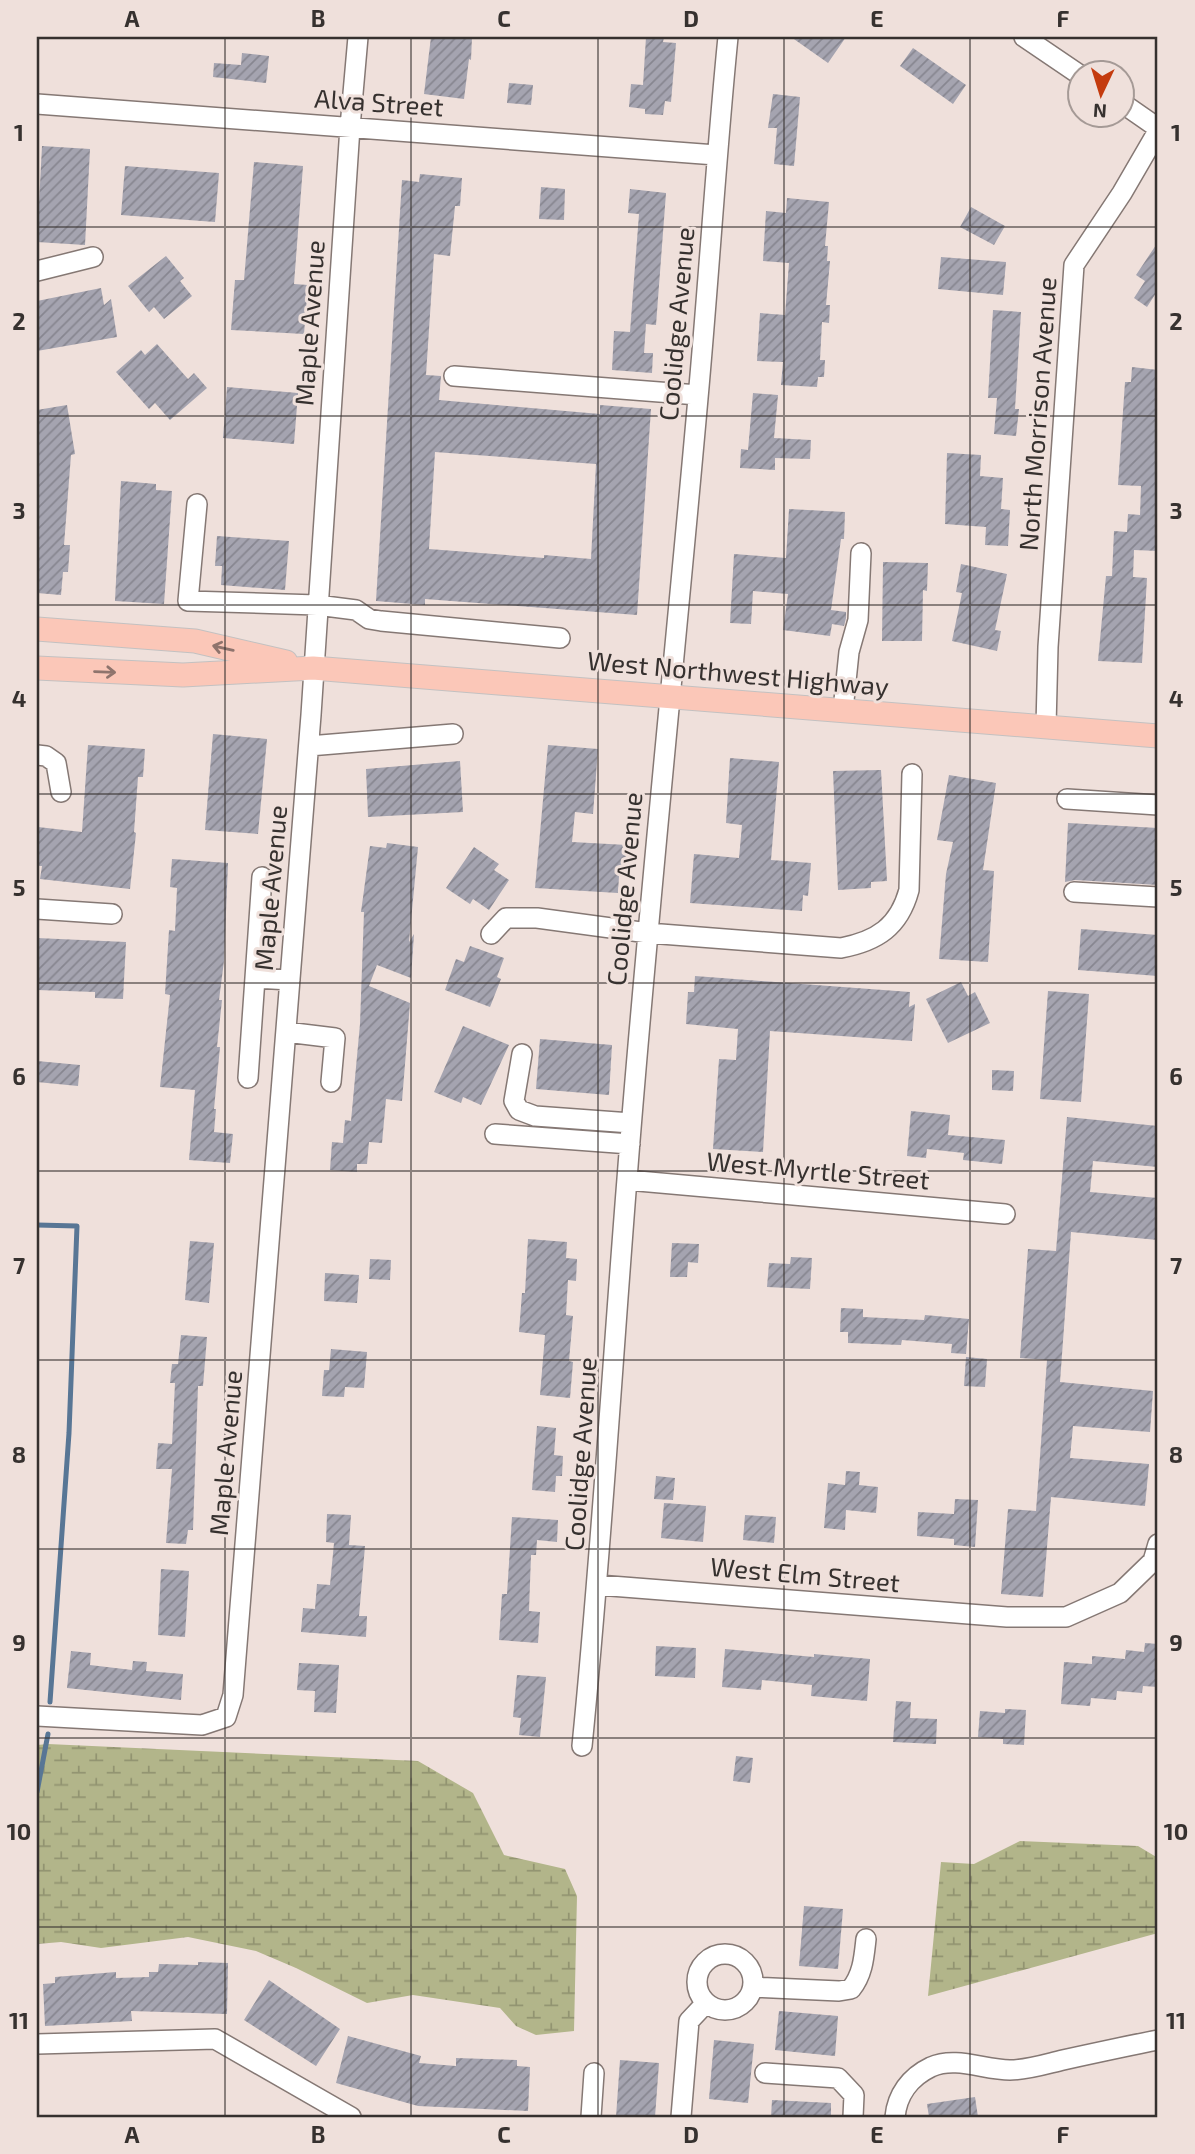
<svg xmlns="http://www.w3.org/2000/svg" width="1195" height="2154" viewBox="0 0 1195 2154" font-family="'Exo 2',sans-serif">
	<defs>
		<pattern id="wetland-marsh" width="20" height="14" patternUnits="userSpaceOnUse" patternTransform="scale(1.75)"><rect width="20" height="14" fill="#b2b58a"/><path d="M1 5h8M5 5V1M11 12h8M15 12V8" fill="none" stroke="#929471"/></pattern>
		<pattern id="building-hatch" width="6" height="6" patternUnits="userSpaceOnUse" patternTransform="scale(1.75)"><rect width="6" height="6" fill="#a5a4b0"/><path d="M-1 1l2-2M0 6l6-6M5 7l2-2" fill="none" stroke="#878690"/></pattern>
	</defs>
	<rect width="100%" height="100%" fill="#efe0db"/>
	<path fill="url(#wetland-marsh)" d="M48 1744 418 1761 473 1793 504 1855 565 1869 577 1896 574 2031 536 2035 516 2026 500 2008 413 1995 367 2003 296 1968 256 1951 188 1937 101 1948 61 1942 37 1944V1745Z
		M1020 1841 1138 1846 1158 1858V1933L928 1996 941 1862 974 1864Z"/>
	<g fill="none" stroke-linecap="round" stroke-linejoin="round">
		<path stroke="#587695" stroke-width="5" d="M37 1225 77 1226 69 1433 50 1702
			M37 1792 48 1734"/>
	</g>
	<path fill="url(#building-hatch)" fill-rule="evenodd" d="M431 37H472L471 60 469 59 464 99 424 94Z
		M646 37H664L663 42 676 43 671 102 665 101 663 115 645 114V109L629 107 631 84 643 85Z
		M791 37H846L828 63Z
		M913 48 966 85 953 104 900 66Z
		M242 53 269 56 266 83 213 77 214 63 241 65Z
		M509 83 533 85 531 105 507 103Z
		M773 94 800 97 794 166 774 164 777 128H768Z
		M42 146 90 149 85 245 37 242Z
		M254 162 303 166 294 284 308 285 304 334 231 330 235 280H244Z
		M125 166 219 173 215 222 121 215Z
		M420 174 462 178 460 206H455L450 256 434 254 426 375 441 376 439 400 600 414V405L651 409 637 615 425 599V605L376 601 402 180 419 182ZM435 452 596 464 591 559 544 555V558L429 549Z
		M541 187 565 189 564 220 539 219Z
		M630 189 666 193 656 325 646 324 644 353H653L652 373 612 370 614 331 630 332 639 214 628 213Z
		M787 198 829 202 825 246H828L827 261H830L826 305H830L829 323 822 322 820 360H825L824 377H818L817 387 781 385 783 362 757 361 760 313 785 315 789 263 763 261 766 211 786 213Z
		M971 207 1005 226 994 245 960 227Z
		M1158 242V290L1147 307 1134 298 1145 281 1136 275Z
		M166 256 184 278 180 281 192 296 164 319 154 307 149 312 128 286Z
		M941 257 1006 262 1003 295 938 289Z
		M101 288 104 305 111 299 117 337 37 351V301Z
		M993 310 1021 312 1015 409H1019L1016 436 994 434 997 398H988Z
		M157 344 188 379 194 373 207 388 170 420 155 403 149 409 116 372 141 350 145 355Z
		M1132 367 1158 370V551L1134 550 1133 577 1147 578 1142 663 1098 661 1106 576H1112L1114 531 1127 532 1128 514 1140 515 1141 486 1118 485 1125 382H1131Z
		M227 387 298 393 294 444 223 438Z
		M753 393 778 395 774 438 811 440 810 459 775 458V470L740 468 741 449 748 450Z
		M67 405 75 454 71 455 64 545H70L68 572H63L61 595 37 593V410Z
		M947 453 981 455 980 476 1003 478 1001 509 1010 510 1008 546 985 545 986 527 945 524Z
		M121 481 156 484V490L172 491 164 604 115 601Z
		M789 509 845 512 844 539H841L831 610 846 612V618L844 626 832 624 830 636 783 630 788 594 753 591 751 624 730 623 734 554 786 558Z
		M217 536 289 541 285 590 221 585 222 566H215Z
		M883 562 928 563 927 591 923 590 922 641H882Z
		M961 564 1007 574 995 630 1001 631 997 651 952 641 962 593 956 592Z
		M213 734 267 739 258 834 205 830Z
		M88 745 145 749 143 777H138L134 832 136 833 130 889 40 879 42 866H37L38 827 82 832Z
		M548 745 598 749 593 814 575 812 572 842 627 845 625 876H619L618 893 535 888Z
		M730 758 779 762 771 860 811 863 808 896 803 895 802 911 690 903 694 854 739 858 742 825 726 823Z
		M460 761 463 812 368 817 366 769Z
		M881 770 887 881 871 882V888L838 890 833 771Z
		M949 775 996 783 983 870 994 871 988 962 939 959 946 874 953 842 937 840Z
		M1068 823 1158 828V885L1075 880 1065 882Z
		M387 843 418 847 409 942 414 934 411 978 377 965 369 986 410 1003 402 1101 386 1099 382 1143 369 1142 367 1164H357V1172L330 1170 332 1142 343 1143 345 1120 351 1121 360 1024 364 912H361L370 846 386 848Z
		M474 847 499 864 494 870 509 880 489 910 473 899 470 904 446 888Z
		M172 859 228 863 224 961 219 1000H222L217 1047H220L214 1109H216L214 1132 233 1134 230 1163 189 1160 195 1090 160 1087 170 995 165 994 169 930 175 931 177 888 170 887Z
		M1081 929 1158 935V976L1078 970Z
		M37 938 126 942 123 999 95 998V992L37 990Z
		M470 946 504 958 497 977 501 979 490 1007 445 990 456 959 464 962Z
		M695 976 910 992 909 1007 915 1004 912 1041 770 1031 763 1152 713 1149 719 1059 736 1060 738 1029 686 1024 688 992H694Z
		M961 982 968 996 975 992 990 1023 948 1043 926 999Z
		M1048 991 1089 994 1081 1102 1040 1099Z
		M463 1026 509 1045 481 1105 463 1097 461 1103 434 1092Z
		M540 1039 612 1045 609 1095 536 1089Z
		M37 1061 80 1065 78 1086 37 1082Z
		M992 1070 1014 1071 1013 1091 992 1090Z
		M911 1111 950 1115 948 1135 1005 1140 1002 1164 963 1160 964 1153 927 1149 926 1158 907 1156Z
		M1067 1117 1158 1126V1167L1093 1161 1090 1192 1158 1198V1240L1071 1232 1060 1382 1153 1391 1150 1432 1073 1426 1070 1458 1149 1464 1145 1506 1051 1497 1043 1597 1001 1594 1008 1509 1036 1511 1047 1360 1020 1358 1028 1249 1056 1251Z
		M528 1239 567 1242 566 1258 577 1259 576 1281 568 1280 566 1315 573 1316 569 1361 573 1362 570 1398 540 1395 545 1335 519 1332 522 1293H525Z
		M190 1241 214 1243 209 1303 185 1300Z
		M672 1243 699 1244 698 1263 688 1262 687 1277H670Z
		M791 1257 812 1258 810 1289 767 1287 769 1263 790 1264Z
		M370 1259 391 1260 390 1280 369 1279Z
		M325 1273 359 1275 357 1303 324 1301Z
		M841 1308 863 1309V1317L924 1320 925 1315 969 1319 966 1354 951 1353 952 1344 902 1340 901 1345 848 1343V1332H840Z
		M181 1335 207 1337 203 1386H198L193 1530H188L186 1544 166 1543 172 1469H156L158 1443 172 1444 175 1383H170L172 1364H178Z
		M331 1349 367 1352 364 1388 345 1387 344 1397 322 1396 324 1370H329Z
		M966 1357 987 1359 985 1387 964 1386Z
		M537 1426 556 1428 554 1455 563 1456 562 1476H556L555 1492 532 1490Z
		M846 1471 860 1472 859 1485 878 1487 876 1513 846 1510 845 1530 824 1528 828 1483 845 1485Z
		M656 1476 675 1478 673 1500 654 1499Z
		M955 1499 978 1500 975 1547 954 1545V1539L917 1536 918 1512 954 1514Z
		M664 1503 706 1506 703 1542 661 1538Z
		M327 1514 351 1515 349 1545 365 1546 359 1616H367L366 1637 301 1632 303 1608 315 1609 317 1584 330 1585 334 1543 326 1542Z
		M745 1515 776 1517 774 1543 743 1540Z
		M512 1517 558 1520 557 1542 537 1540 536 1555H531L529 1611 540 1612 538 1643 499 1640 502 1594H507Z
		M161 1569 189 1571 185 1637 158 1635Z
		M1145 1643 1158 1644V1687L1143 1686 1142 1693 1117 1691 1116 1700 1091 1698 1090 1706 1061 1704 1064 1662 1092 1664V1656L1125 1659 1126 1650 1144 1652Z
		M656 1646 696 1648 695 1678 655 1676Z
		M725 1649 814 1657V1654L870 1659 867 1701 811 1696 812 1685 762 1680 761 1690 722 1687Z
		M71 1651 91 1653 90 1665 132 1670 133 1661 147 1662 146 1671 183 1674 181 1700 67 1688Z
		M299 1663 339 1665 336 1713 314 1712 315 1691 297 1690Z
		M517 1675 546 1677 540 1737 519 1735 521 1718 513 1717Z
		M896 1701 911 1702 910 1718 937 1719 936 1744 893 1742Z
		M1005 1709 1026 1710 1024 1745 1003 1744V1739L978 1737 980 1711 1005 1713Z
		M736 1756 753 1758 750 1783 733 1781Z
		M804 1906 843 1909 838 1969 799 1966Z
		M198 1962 228 1963 227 2014 131 2011 132 2021 45 2026 43 1984 55 1983V1977L116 1972V1978L149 1977V1972H158L159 1964 198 1965Z
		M269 1980 340 2029 316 2066 244 2020Z
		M779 2011 838 2016 835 2056 775 2050Z
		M348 2036 421 2056 419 2063 456 2066V2058L517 2060V2066L530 2067 528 2111 418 2106 336 2083Z
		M714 2040 754 2044 748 2103 709 2099Z
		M620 2060 659 2063 655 2117H616Z
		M975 2097 978 2117H929L927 2104Z
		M772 2100 831 2103V2117H771Z"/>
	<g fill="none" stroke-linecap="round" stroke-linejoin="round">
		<g stroke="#857874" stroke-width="22">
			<path id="minor" d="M1024 37 1080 75
				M1122 103 1158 128
				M37 104 716 155
				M37 271 93 257
				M454 376 698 395
				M197 504 188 601 317 605 356 610 369 619 381 621 560 638
				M843 710 849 652 858 620 861 553
				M1046 726 1048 647 1074 265 1122 193 1158 131
				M309 746 453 734
				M37 755 46 756 56 763 61 792
				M1067 799 1158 805
				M1074 892 1158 897
				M37 909 112 914
				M491 934 506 918H537L648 933 841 948C877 941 899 927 909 890L912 774
				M255 978 262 877
				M286 1032 335 1038 331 1082
				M522 1054 514 1101 519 1110 535 1116 631 1123
				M248 1078 255 978 290 980
				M495 1134 630 1144
				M627 1180 1005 1214
				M598 1585 1007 1617H1066L1120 1593 1153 1561 1158 1544
				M37 1716 202 1725 226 1717 233 1695 311 715 350 127 358 37
				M582 1746C601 1557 612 1368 627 1179 647 918 675 658 698 398 709 277 716 157 728 37
				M697 1982a28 28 0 1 1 56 0a28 28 0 1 1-56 0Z
				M753 1987 839 1991 851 1989C863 1974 864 1957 866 1939
				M37 2044 215 2039 351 2117
				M765 2073 838 2078 854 2095 853 2117
				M591 2117 594 2073
				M681 2117 689 2021 706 2003
				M895 2117C897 2095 910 2077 931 2067 956 2056 984 2070 1010 2070 1028 2070 1046 2064 1063 2060 1095 2053 1127 2046 1158 2040"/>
		</g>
		<g stroke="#c3c1c1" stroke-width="25">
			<path id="major" d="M37 629 195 641 286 662
				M37 668 183 675 313 668 1158 736"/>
		</g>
		<use href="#minor" stroke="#fff" stroke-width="19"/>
		<use href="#major" stroke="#fbc7b8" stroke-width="23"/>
	</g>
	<defs><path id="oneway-shaft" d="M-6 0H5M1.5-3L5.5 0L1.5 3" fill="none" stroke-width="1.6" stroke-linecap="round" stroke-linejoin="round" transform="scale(1.75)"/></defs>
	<g stroke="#8f746d">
		<use href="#oneway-shaft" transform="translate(223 648) rotate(-167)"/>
		<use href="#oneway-shaft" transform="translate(105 672) rotate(2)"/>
	</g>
	<path fill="none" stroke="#36312f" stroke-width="2" stroke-opacity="0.55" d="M225 37V2117M411 37V2117M598 37V2117M784 37V2117M970 37V2117M37 227H1158M37 416H1158M37 605H1158M37 794H1158M37 983H1158M37 1171H1158M37 1360H1158M37 1549H1158M37 1738H1158M37 1927H1158"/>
	<g text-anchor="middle" stroke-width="6" stroke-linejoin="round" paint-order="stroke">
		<g font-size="26" fill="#36312f" stroke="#efe0db">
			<text transform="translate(379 103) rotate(4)" y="9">Alva Street</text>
			<text transform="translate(310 323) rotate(-86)" y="9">Maple Avenue</text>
			<text transform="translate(677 324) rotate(-85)" y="9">Coolidge Avenue</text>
			<text transform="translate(1038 414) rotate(-86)" y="9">North Morrison Avenue</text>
			<text transform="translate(738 674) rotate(5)" y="9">West Northwest Highway</text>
			<text transform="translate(271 888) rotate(-85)" y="9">Maple Avenue</text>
			<text transform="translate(625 889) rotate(-85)" y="9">Coolidge Avenue</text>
			<text transform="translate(818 1171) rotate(5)" y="9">West Myrtle Street</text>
			<text transform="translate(226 1453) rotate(-85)" y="9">Maple Avenue</text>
			<text transform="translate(581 1454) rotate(-86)" y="9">Coolidge Avenue</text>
			<text transform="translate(805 1575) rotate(5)" y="9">West Elm Street</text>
		</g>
	</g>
	<rect width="1195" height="2154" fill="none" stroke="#efe0db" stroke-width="77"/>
	<g transform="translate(1101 94) rotate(184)"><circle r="33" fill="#efe0db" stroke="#a59a96" stroke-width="2"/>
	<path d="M0-5L12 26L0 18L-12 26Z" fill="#c43b0e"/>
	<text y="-10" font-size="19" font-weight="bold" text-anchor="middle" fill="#36312f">N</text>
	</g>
	<rect x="38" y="38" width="1118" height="2078" fill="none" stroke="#36312f" stroke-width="2.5"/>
	<g font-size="23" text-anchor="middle" font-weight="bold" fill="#36312f">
		<text x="132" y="27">A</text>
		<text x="318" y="27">B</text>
		<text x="504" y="27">C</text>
		<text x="691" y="27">D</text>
		<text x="877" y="27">E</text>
		<text x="1063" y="27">F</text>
		<text x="19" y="141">1</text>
		<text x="1176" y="141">1</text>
		<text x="19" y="330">2</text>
		<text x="1176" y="330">2</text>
		<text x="19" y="519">3</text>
		<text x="1176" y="519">3</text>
		<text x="19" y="707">4</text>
		<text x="1176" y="707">4</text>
		<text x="19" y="896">5</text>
		<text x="1176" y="896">5</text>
		<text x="19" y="1085">6</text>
		<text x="1176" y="1085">6</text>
		<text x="19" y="1274">7</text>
		<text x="1176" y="1274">7</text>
		<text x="19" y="1463">8</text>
		<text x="1176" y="1463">8</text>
		<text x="19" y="1651">9</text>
		<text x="1176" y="1651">9</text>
		<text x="19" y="1840">10</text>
		<text x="1176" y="1840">10</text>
		<text x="19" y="2029">11</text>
		<text x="1176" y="2029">11</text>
		<text x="132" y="2143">A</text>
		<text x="318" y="2143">B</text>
		<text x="504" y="2143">C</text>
		<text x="691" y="2143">D</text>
		<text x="877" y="2143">E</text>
		<text x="1063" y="2143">F</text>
	</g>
</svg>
